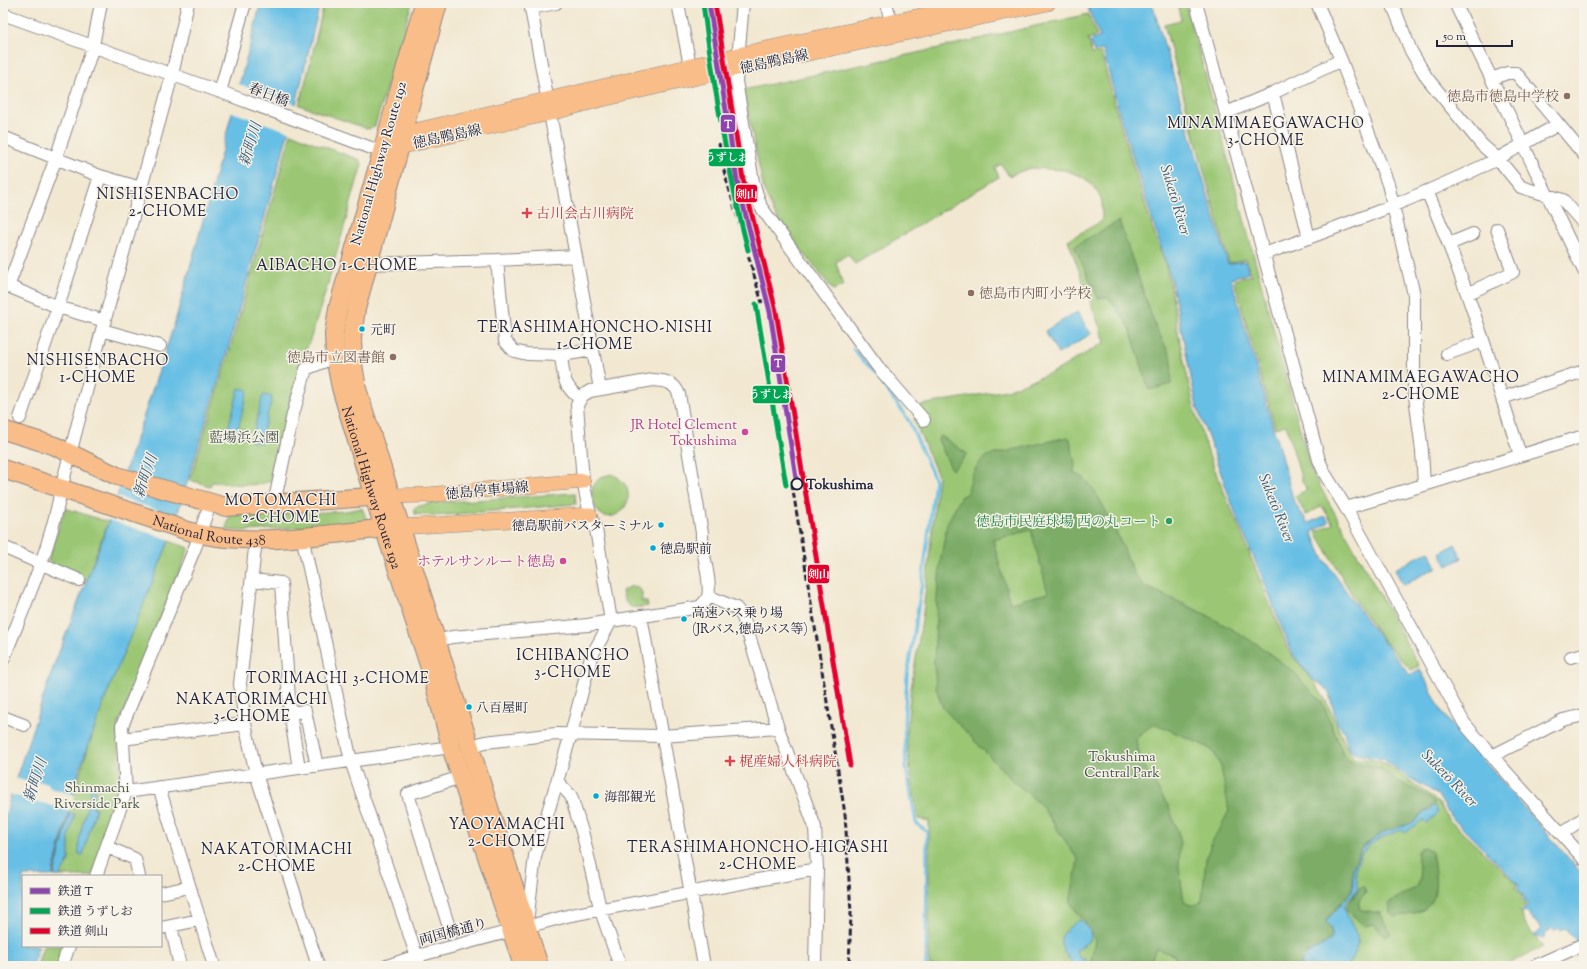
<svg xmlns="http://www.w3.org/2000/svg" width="1587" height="969" viewBox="0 0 1587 969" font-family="'Sorts Mill Goudy','Noto Serif JP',serif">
	<rect width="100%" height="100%" fill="#f7f3e8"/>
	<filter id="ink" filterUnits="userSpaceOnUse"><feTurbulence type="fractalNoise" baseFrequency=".025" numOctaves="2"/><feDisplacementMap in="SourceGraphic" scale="8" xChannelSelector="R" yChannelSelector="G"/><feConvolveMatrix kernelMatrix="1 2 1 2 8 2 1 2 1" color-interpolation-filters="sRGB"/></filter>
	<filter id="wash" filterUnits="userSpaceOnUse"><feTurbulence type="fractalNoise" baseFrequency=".012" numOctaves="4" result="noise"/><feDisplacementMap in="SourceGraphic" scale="16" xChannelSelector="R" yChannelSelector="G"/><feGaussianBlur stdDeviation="0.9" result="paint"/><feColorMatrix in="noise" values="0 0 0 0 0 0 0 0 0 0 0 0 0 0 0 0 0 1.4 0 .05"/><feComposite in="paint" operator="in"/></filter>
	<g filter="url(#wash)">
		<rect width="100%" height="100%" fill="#f2e8d1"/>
		<path fill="#9bc774" stroke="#5e7458" d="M324 3H412L375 126 368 129 299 105 309 68Z
			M1177 3H1185L1199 51 1311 470 1419 666 1411 670 1384 641 1358 605 1316 532 1333 524 1322 506 1306 515 1295 496 1307 490 1302 481 1286 425 1275 428 1234 280 1251 275 1246 259 1229 263 1164 24 1181 20Z
			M1088 14 1097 36 1088 39 1092 54 1101 53 1121 127 1156 239 1165 263 1171 288 1179 337 1194 408 1209 455 1290 653 1315 683 1326 701 1346 746 1354 758 1374 760 1386 764 1431 796 1440 805 1448 819 1517 884 1515 887 1523 897 1521 899 1526 905 1520 910C1523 924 1534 936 1543 946L1505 966H929V821L918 819 912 784 906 739 910 695 923 613 938 476 914 420 921 405 1007 390 1056 371 1105 342 1068 240 1102 221V201L1095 188 1083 177 1065 170 1030 168 1009 176 1001 164 995 168 999 177 855 264 848 254 836 262 843 286 833 290 783 227 774 213 764 190 743 90 917 53Z
			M291 133 317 144 360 160 362 164 327 287 311 337 302 361V366L273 479C261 489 227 483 212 482L210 486 190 480 227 360Z
			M612 474C617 476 623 481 626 486 639 514 591 537 592 488L600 477Z
			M575 493 576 504 434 516 415 514 414 508 416 507 432 503Z
			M65 508 108 522 86 581 48 561Z
			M362 508 367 520 353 524 246 531 225 530 231 514 253 516 346 511Z
			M169 541 189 548 117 728 122 790 92 876H53C65 828 77 780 93 733 115 668 143 604 169 541Z
			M631 586 638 587C644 592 641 596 642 602H647L648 606C631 609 626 609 622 591Z
			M43 946H66L60 966H37Z"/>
		<path fill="#7cac66" stroke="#4f6750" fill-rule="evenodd" d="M1119 221 1156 328 1172 359 1171 384 1149 390 1130 328 1109 298H1098L1074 246Z
			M941 436 966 453V455L959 464 952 470 938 440 939 437Z
			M1067 437 1070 439 1075 464 1074 473C1078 475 1081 476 1085 479 1097 490 1116 531 1123 547 1129 561 1132 574 1143 585L1207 615 1257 644 1294 672 1304 684 1322 702 1343 753 1350 761 1381 768 1399 782 1426 795 1435 803 1412 823 1384 832 1364 846 1360 850 1353 868V885L1350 892 1326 920V922C1328 925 1331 930 1332 933 1333 945 1310 949 1303 957 1301 960 1300 963 1299 966H1176L1175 963V956L1158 949 1155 951 1149 966H1090L1095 940 1085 922 1070 903 1078 860 1041 805 1013 781 943 708 936 688 934 664 937 597 941 557 947 524 961 496 967 494C971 479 973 465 988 456ZM1031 530 1048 593 1010 603 993 540ZM1152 725H1158L1203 745 1213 751 1221 767 1229 811 1212 842 1206 858 1202 900C1198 906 1189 907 1184 901L1179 868 1180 838 1169 807 1142 764 1136 740 1138 736Z
			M1425 847 1432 852C1434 867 1441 897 1427 907 1419 914 1405 915 1394 917L1390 914 1389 905 1391 901 1417 887 1420 879 1417 851 1420 848Z
			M1360 887H1364L1366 892 1359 901V908L1362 910 1380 913C1385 919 1383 924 1391 932V934L1387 936H1384L1374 924 1364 926 1346 909C1346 907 1358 890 1360 887Z"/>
		<path fill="#68bfe5" stroke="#457090" d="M261 3H320L296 104 223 367 169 541 107 694 80 768 52 876H23V946H39L36 953 33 966H3V827L11 793 54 665 104 535 175 322 212 188Z
			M1088 3H1152L1228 264 1245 261 1249 273 1231 278 1294 502 1308 523 1325 516 1329 522 1312 532 1323 558 1365 618 1410 675 1420 669 1443 714 1584 876V956L1577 942 1565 928 1561 931 1558 928 1555 931 1552 928 1545 934 1546 937 1544 939 1534 936 1542 929 1525 911 1522 914V911L1528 905 1523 899 1525 898 1517 887 1519 885 1451 817 1437 794 1405 775 1383 759 1360 755 1352 752 1348 747 1344 731 1337 723 1329 693 1322 685 1311 678 1292 653 1263 579 1240 526 1197 407 1171 279 1121 120 1103 50 1094 52 1090 41 1100 37 1089 11Z
			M1077 312 1091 334 1058 354 1045 331Z
			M239 388 248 390 236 436 227 433Z
			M263 395 272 397 260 443 251 441Z
			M1455 544 1462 558 1447 566 1440 553Z
			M1429 551 1437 567 1403 585 1395 569Z
			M93 783 97 784 91 806 96 808 83 855 79 854V839Z
			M1435 805 1438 813 1427 823 1423 820 1405 833 1402 830C1382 837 1361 844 1356 869 1355 875 1358 882 1357 888 1355 896 1346 900 1344 908L1359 940 1349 966H1300C1303 960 1306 955 1312 951 1318 946 1334 944 1332 933 1332 929 1328 925 1326 922L1327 920 1352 892 1353 885V868L1360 854 1364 847 1376 838 1385 832 1412 823Z
			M70 813 75 814 69 836V860L60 876H54Z
			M1079 920H1081L1090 931 1091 939 1076 951 1082 960 1084 958 1087 962 1085 964 1086 966H1073C1071 961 1068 957 1065 953 1054 935 1067 930 1079 920Z"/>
		<path fill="#f2e8d1" d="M236 83 298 105 290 132 229 111Z
			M114 496 179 517 171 540 106 519Z
			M14 778 33 783 37 781 48 784 50 788 75 795 70 811 74 812 9 794Z"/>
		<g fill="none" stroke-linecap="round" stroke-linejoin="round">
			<path stroke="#68bfe5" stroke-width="3" d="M853 349 874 372 909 421 935 480 923 576 907 677 904 725 906 767 916 823 927 832 926 966"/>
		</g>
	</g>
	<g filter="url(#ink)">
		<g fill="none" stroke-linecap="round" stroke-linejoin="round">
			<g stroke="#8a8586" stroke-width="14">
				<path id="minor" d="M530 3 600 389
					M678 3 690 66
					M743 3 736 81 753 182 761 207 878 367 924 420
					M886 3 891 22
					M1196 3 1319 460 1325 474 1346 508 1464 723 1492 756 1584 859
					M1317 3 1341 60 1388 184 1414 295V388L1422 451 1424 485 1346 508
					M1392 3 1411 51 1427 78 1482 145 1499 160 1521 187 1563 200 1584 224
					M1455 3 1584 271
					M531 8 556 3
					M3 14 229 95 382 152
					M1492 79 1507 73H1516L1584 155
					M220 92 245 3
					M1273 93 1309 238
					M1226 113 1273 93 1341 60
					M3 137 100 176 141 188
					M1427 191C1464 277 1492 366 1520 455
					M1449 244 1473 234
					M1264 254C1339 227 1415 199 1487 164 1509 153 1530 140 1552 128L1557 124
					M497 260 505 341 514 351 527 354 561 355C564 377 562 384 580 399
					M368 264 497 260 576 256
					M3 284 58 307 105 321
					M8 287 56 158 89 59 93 46 101 3
					M1467 294 1513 272 1497 229
					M102 330 160 346
					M1447 354 1483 341
					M561 355 593 350
					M653 380C666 381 674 382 679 394L702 533C701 553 712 580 708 597 706 601 703 604 700 607L611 621 596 529 590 515 583 481 577 405 582 396 590 391Z
					M1502 398 1584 371
					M20 418 58 307 100 176
					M1424 485 1584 436
					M274 504 293 414 306 369 335 357
					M302 536 351 761 420 966
					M256 539 240 684 245 724 256 774 318 966
					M3 547 79 580
					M252 580 281 583 290 713 299 768
					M708 596 736 608 743 617 778 728 815 827 817 869 815 966
					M641 616 704 966
					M437 641 452 637 588 625 611 621
					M1571 657 1584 654
					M3 660C25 604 51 548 61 489L102 330 172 75 188 3
					M290 713 305 711 317 766
					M3 717 24 725
					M122 739 245 724
					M469 747 485 742 556 734 661 736 778 728
					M1492 756 1563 720 1584 715
					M557 781 571 796 583 835 600 908 620 966
					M159 787 214 966
					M126 792 451 747
					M1562 833 1584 818
					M107 847 135 859 139 876
					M96 876 126 792 122 726 196 545 210 503
					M161 893 189 887
					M527 922 535 856 571 734 591 657 611 621
					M171 926 180 966
					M161 928 199 920
					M451 934 408 794 461 777
					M62 966 69 946
					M387 966 417 956 571 915 817 869
					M1535 966 1584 944"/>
			</g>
			<g stroke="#8a8586" stroke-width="16">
				<path id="major" d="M395 141 402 134 738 55 981 3
					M390 149 550 113 598 100 737 68 1048 3
					M391 496 427 495 583 481
					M401 527 590 515"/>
			</g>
			<g stroke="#8a8586" stroke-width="20">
				<g id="highway">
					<path id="s1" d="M424 3 338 308 334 334 335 357 341 388 374 497 432 674 451 747 523 966"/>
					<path d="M438 3 402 134 400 146 356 309 352 336 353 364 357 389 539 966"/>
					<path d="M3 430 55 446 117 476 226 507 384 496"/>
					<path id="s2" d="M3 469 185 530C248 550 330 533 396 527"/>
				</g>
			</g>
			<use href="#minor" stroke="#fff" stroke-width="12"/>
			<use href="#major" stroke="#f8bd89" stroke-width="15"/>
			<use href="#highway" stroke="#f8bd89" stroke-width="18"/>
			<path stroke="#22223b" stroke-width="3" stroke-dasharray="6 3" stroke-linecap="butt" d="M719 143 724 171 762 303
				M792 484 845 814 851 913 849 966"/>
			<g stroke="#f7f3e8" stroke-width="8">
				<path id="rail-1" d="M709 3 737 180 770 312 797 484"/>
			</g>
			<g stroke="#f7f3e8" stroke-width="8">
				<path id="rail-2" d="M703 4C714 87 727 169 748 250
					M756 304 786 485"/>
			</g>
			<g stroke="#f7f3e8" stroke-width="8">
				<path id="rail-3" d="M715 3 743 179 776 311 850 765"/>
			</g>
			<use href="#rail-1" stroke="#8e44ad" stroke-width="5"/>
			<use href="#rail-2" stroke="#00a651" stroke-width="5"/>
			<use href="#rail-3" stroke="#e4002b" stroke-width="5"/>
		</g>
	</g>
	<g fill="#8d6e63" stroke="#f7f3e8" stroke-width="1.5">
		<circle cx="1567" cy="96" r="4"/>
		<circle cx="971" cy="293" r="4"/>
		<circle cx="393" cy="357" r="4"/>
	</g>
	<g fill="#e0444e" stroke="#f7f3e8" stroke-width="1.5">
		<path d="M525 207h4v4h4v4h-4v4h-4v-4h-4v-4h4z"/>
		<path d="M728 755h4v4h4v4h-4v4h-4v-4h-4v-4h4z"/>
	</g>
	<g fill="#00a9ce" stroke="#f7f3e8" stroke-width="1.5">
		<circle cx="362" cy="329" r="3.5"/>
		<circle cx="661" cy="525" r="3.5"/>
		<circle cx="653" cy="548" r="3.5"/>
		<circle cx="684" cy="619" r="3.5"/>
		<circle cx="469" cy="707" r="3.5"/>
		<circle cx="596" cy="796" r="3.5"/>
	</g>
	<g fill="#d1479c" stroke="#f7f3e8" stroke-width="1.5">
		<circle cx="745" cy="432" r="4"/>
		<circle cx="563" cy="561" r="4"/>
	</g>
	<circle fill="#f7f3e8" stroke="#22223b" stroke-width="2" cx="797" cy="484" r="5.5"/>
	<circle fill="#2e9e5b" stroke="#f7f3e8" stroke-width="1.5" cx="1169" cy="521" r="4"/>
	<g text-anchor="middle" stroke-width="3" stroke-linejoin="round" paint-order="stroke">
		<g font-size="13" fill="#22223b" stroke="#f7f3e8" text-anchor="start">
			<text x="370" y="334">元町</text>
			<text x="654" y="530" text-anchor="end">徳島駅前バスターミナル</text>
			<text x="660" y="553">徳島駅前</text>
			<text x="692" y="617">高速バス乗り場<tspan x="692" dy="16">(JRバス,徳島バス等)</tspan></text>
			<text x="476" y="712">八百屋町</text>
			<text x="604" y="801">海部観光</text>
		</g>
		<g font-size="14" fill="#22223b" stroke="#f7f3e8">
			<text transform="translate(774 61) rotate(-12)" y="5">徳島鴨島線</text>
			<text transform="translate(269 94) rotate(21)" y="5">春日橋</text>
			<text transform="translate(447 136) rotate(-12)" y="5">徳島鴨島線</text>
			<text transform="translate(378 163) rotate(-74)" y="5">National Highway Route 192</text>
			<text dy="5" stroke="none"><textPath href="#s1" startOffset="502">National Highway Route 192</textPath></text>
			<text transform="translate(487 490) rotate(-5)" y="5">徳島停車場線</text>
			<text dy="5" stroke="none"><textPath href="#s2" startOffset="216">National Route 438</textPath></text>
			<text transform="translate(453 931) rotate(-15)" y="5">両国橋通り</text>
		</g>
		<g font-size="14" fill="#785e54" stroke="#f7f3e8" text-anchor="end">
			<text x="1559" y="101">徳島市徳島中学校</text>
			<text x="979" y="298" text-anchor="start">徳島市内町小学校</text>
			<text x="385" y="362">徳島市立図書館</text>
		</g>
		<g font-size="14" fill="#be3a42" stroke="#f7f3e8" text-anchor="start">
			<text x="536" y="218">古川会古川病院</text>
			<text x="739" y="766">梶産婦人科病院</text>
		</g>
		<g font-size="14" fill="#b23c85" stroke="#f7f3e8" text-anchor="end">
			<text x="737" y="429">JR Hotel Clement<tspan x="737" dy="16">Tokushima</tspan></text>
			<text x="555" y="566">ホテルサンルート徳島</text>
		</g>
		<g font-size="14" fill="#46544c" stroke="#f7f3e8">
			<text x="244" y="442">藍場浜公園</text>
			<text x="1122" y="761">Tokushima<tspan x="1122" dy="16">Central Park</tspan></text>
			<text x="97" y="792">Shinmachi<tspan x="97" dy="16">Riverside Park</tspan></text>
		</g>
		<g font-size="14" font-weight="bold" fill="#22223b" stroke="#f7f3e8" text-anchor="start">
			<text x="806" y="489">Tokushima</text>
		</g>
		<g font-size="14" fill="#27864d" stroke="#f7f3e8" text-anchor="end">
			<text x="1161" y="526">徳島市民庭球場 西の丸コート</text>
		</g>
		<g font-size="15" letter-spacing="1" fill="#22223b" stroke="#f7f3e8">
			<text x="1266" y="128">MINAMIMAEGAWACHO<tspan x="1266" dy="17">3-CHOME</tspan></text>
			<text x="168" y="199">NISHISENBACHO<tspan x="168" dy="17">2-CHOME</tspan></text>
			<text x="337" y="270">AIBACHO 1-CHOME</text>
			<text x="595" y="332">TERASHIMAHONCHO-NISHI<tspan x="595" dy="17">1-CHOME</tspan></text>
			<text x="98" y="365">NISHISENBACHO<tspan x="98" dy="17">1-CHOME</tspan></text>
			<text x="1421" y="382">MINAMIMAEGAWACHO<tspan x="1421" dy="17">2-CHOME</tspan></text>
			<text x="281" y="505">MOTOMACHI<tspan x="281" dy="17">2-CHOME</tspan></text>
			<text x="573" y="660">ICHIBANCHO<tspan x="573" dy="17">3-CHOME</tspan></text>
			<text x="338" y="683">TORIMACHI 3-CHOME</text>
			<text x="252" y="704">NAKATORIMACHI<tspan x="252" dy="17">3-CHOME</tspan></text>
			<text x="507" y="829">YAOYAMACHI<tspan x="507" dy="17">2-CHOME</tspan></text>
			<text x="758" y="852">TERASHIMAHONCHO-HIGASHI<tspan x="758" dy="17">2-CHOME</tspan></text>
			<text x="277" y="854">NAKATORIMACHI<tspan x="277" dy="17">2-CHOME</tspan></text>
		</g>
		<g font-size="15" font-style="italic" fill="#3a5976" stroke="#f7f3e8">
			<text transform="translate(250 144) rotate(-73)" y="5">新町川</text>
			<text transform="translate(1176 200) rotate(73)" y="5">Suketō River</text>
			<text transform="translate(145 476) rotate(-71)" y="5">新町川</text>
			<text transform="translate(1277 508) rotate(68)" y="5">Suketō River</text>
			<text transform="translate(1450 778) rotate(46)" y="5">Suketō River</text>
			<text transform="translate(35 780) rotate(-72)" y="5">新町川</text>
		</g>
	</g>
	<g stroke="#f7f3e8" stroke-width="1.5">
		<rect x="720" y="114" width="16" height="19" rx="4" fill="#8e44ad"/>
		<rect x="708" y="148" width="38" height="19" rx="4" fill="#00a651"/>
		<rect x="735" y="184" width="23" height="19" rx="4" fill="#e4002b"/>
		<rect x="770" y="354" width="16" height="19" rx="4" fill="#8e44ad"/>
		<rect x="752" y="385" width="38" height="19" rx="4" fill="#00a651"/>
		<rect x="807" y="564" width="23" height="20" rx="4" fill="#e4002b"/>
	</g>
	<g font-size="11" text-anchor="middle" font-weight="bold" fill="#fff">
		<text x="728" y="128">T</text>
		<text x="727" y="161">うずしお</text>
		<text x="747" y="198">剣山</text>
		<text x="778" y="367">T</text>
		<text x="771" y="398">うずしお</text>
		<text x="819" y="578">剣山</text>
	</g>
	<rect width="1587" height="969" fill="none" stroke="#f7f3e8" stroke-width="16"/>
	<rect x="22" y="875" width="140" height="72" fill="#f7f3e8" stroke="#a29fa3"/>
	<rect x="30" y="888" width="20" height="6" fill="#8e44ad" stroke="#a29fa3"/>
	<text x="58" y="895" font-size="12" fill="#22223b">鉄道 T</text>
	<rect x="30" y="908" width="20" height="6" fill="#00a651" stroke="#a29fa3"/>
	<text x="58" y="915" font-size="12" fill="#22223b">鉄道 うずしお</text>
	<rect x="30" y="928" width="20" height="6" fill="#e4002b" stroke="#a29fa3"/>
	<text x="58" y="935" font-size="12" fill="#22223b">鉄道 剣山</text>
	<path d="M1437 40v6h75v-6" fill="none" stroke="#22223b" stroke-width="2"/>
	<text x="1443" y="40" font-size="12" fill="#22223b" stroke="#f7f3e8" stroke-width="3" paint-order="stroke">50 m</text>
</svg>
